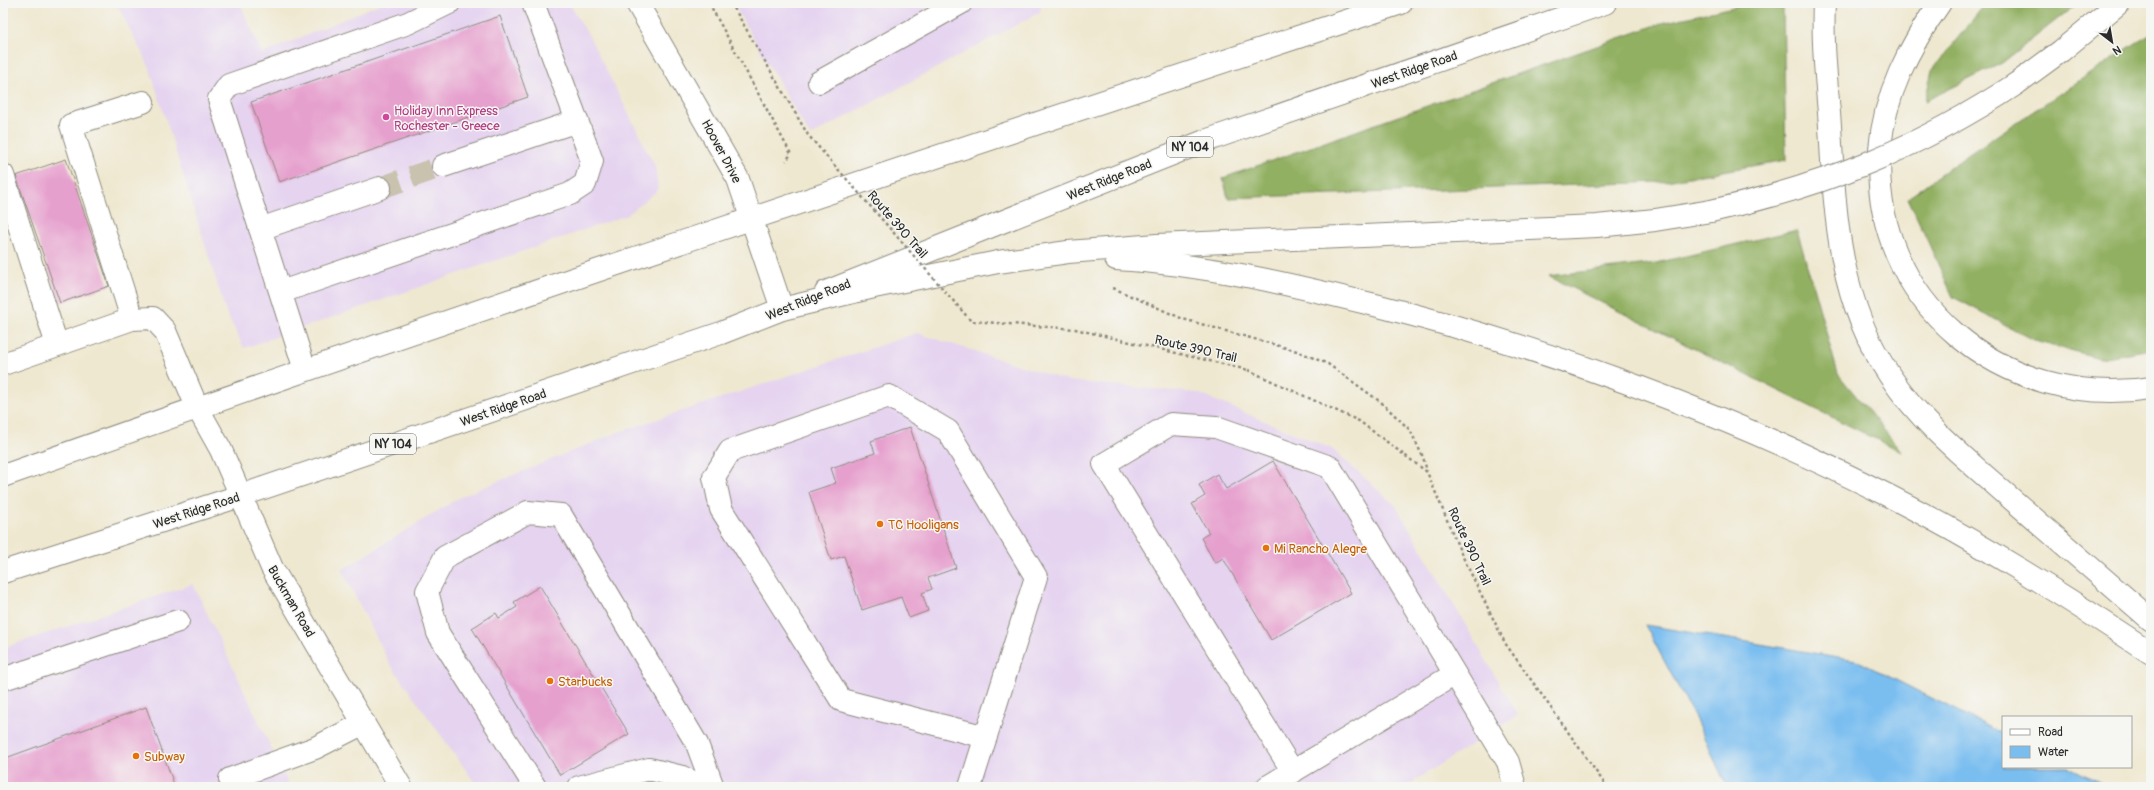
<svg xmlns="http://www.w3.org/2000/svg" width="2154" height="790" viewBox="0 0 2154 790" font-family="Pangolin,sans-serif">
	<rect width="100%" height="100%" fill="#f6f6f2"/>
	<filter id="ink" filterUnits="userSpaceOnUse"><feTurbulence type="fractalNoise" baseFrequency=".025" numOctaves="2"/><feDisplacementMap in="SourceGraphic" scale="8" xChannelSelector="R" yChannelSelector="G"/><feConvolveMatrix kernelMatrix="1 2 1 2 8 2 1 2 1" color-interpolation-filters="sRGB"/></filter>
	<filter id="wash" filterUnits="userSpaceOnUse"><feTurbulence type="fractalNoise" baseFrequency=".012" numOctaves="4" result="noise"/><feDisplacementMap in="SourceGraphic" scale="16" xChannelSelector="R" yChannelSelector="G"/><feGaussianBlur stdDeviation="0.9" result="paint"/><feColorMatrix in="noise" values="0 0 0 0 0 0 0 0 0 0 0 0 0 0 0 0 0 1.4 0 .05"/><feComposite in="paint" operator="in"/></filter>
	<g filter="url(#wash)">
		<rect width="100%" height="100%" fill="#efe8d0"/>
		<path fill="#e5d3f0" d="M116 3H240L262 54 382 3H569L590 38 655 166 658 190 627 215 244 348 226 312 149 66Z
			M733 3H1042L1040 12 810 136Z
			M917 333 1068 381 1197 393 1332 449 1396 506 1518 715 1405 787H828L804 782 781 787H478L390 664 342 570 460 497 619 432Z
			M193 584 290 787H3V648Z"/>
		<path fill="#92b062" stroke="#5e6e46" d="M1751 3H1783L1786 160 1661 182 1228 198 1223 178 1662 23Z
			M1986 3H2078L2002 63 1925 101 1932 70Z
			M2151 33V349L2100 358 2038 342 1953 297 1908 198 1969 154Z
			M1797 230 1838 374 1902 452 1548 276 1656 263Z"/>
		<path fill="#7abef0" stroke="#52748e" d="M1645 625 1856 660 2003 734V767H2069L2109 787H1727L1697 722Z"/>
		<g id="blocks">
			<path fill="#e6a0ce" d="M500 16 528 97 279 182 251 102Z
				M66 159 109 286 60 303 16 176Z
				M910 427 956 568 928 578 932 589 922 593 928 611 909 618 901 597 862 610 844 556 831 560 809 492 836 483 831 468 875 453 871 441Z
				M1273 461 1351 593 1271 640 1223 558 1215 563 1201 538 1209 533 1192 504 1205 496 1199 485 1217 474 1226 489Z
				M540 586 629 734 560 775 472 628 496 613 499 618 517 607 514 602Z
				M146 707 175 787H3V759Z"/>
		</g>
	</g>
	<g filter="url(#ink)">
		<use href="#blocks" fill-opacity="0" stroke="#8d8a7e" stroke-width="1"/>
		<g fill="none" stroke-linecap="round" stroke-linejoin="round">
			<path stroke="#c8c2af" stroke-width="22" stroke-dasharray="22 11" stroke-linecap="butt" d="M380 188 443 166"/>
			<g stroke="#8d8a7e" stroke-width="24">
				<path id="minor" d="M637 3 738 179 782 309
					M819 82 961 3
					M443 166 577 121
					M3 175 57 345
					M260 229 380 188
					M281 292 570 194 585 184 592 161 533 3
					M132 319 71 125 143 102
					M3 364 132 319 153 318 165 331 197 407 221 450 272 568 401 787
					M305 370 219 99 229 85 408 23 449 3
					M3 679 178 621
					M1293 772 1104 464 1171 424 1216 427 1330 467 1508 762 1515 787
					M230 779 315 748 364 723
					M535 787 438 633 427 591 445 557 528 512 561 515 697 744 713 787
					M579 787 649 769 682 777 703 787
					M970 787 1036 577 948 431 889 396 730 451 714 477 721 509 841 700 986 737
					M1267 787 1455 674"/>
			</g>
			<g stroke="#8d8a7e" stroke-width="24">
				<path id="major" d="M826 292 1205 141 1605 3"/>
			</g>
			<g stroke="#8d8a7e" stroke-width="24">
				<path id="highway" d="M1824 3C1822 44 1827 85 1830 126 1835 215 1838 300 1890 376 1921 423 1965 458 2007 495 2055 537 2103 578 2151 620
					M1940 3C1909 47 1884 95 1880 149 1868 302 2005 411 2151 388
					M2016 84 2061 51 2119 3
					M1116 259C1204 264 1290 284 1375 305 1550 349 1730 415 1891 497 1981 543 2066 597 2151 653
					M3 476C467 312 934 157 1401 3
					M3 572 240 496 721 333 782 309 874 287 998 262 1068 252 1157 245 1597 226 1655 220 1711 211"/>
			</g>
			<path stroke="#8d8a7e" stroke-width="2.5" stroke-dasharray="3 3" stroke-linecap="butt" d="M709 3 791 154 786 161
				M1113 288 1183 319 1297 351 1328 364 1382 403 1410 430 1423 457 1427 471
				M1248 370 1359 421 1427 472 1460 551 1505 643 1607 787"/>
			<use href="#minor" stroke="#fff" stroke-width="22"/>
			<use href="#major" stroke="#fff" stroke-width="22"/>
			<use href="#highway" stroke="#fff" stroke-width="22"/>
			<g stroke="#8d8a7e" stroke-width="24" stroke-linecap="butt">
				<path id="highway-bridge" d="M1711 211C1824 186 1919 148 2016 84"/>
			</g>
			<path stroke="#8d8a7e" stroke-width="2.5" stroke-dasharray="3 3" stroke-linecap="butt" d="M731 3 808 135 971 321 1075 329 1248 370"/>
			<use href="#highway-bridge" stroke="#fff" stroke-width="22"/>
		</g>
	</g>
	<circle fill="#d1479c" stroke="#f6f6f2" stroke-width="1.5" cx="386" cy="117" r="4"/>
	<g fill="#e8710a" stroke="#f6f6f2" stroke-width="1.5">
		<circle cx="880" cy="524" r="4"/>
		<circle cx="1266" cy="548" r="4"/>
		<circle cx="550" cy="681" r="4"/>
		<circle cx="136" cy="756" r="4"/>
	</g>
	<g text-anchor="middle" stroke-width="3" stroke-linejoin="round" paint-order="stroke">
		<g fill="#f6f6f2" stroke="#686867" stroke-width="1">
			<rect x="1167" y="137" width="46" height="20" rx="3"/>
			<rect x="370" y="434" width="46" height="20" rx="3"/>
		</g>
		<g font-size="12" font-weight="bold" fill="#2b2b2b">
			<text x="1190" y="151">NY 104</text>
			<text x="393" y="448">NY 104</text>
		</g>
		<g font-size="13" fill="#2b2b2b" stroke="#f6f6f2">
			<text transform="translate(1414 69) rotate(-19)" y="5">West Ridge Road</text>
			<text transform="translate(722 151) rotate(62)" y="5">Hoover Drive</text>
			<text transform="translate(1109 179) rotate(-22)" y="5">West Ridge Road</text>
			<text transform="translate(898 224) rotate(49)" y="5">Route 390 Trail</text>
			<text transform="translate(808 299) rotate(-22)" y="5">West Ridge Road</text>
			<text transform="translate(1196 348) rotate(13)" y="5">Route 390 Trail</text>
			<text transform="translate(503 407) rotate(-19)" y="5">West Ridge Road</text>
			<text transform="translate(196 510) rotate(-18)" y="5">West Ridge Road</text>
			<text transform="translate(1470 546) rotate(65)" y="5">Route 390 Trail</text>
			<text transform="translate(292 601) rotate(60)" y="5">Buckman Road</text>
		</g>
		<g font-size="13" fill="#b23c85" stroke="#f6f6f2" text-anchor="start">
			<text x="394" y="115">Holiday Inn Express<tspan x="394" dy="15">Rochester - Greece</tspan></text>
		</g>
		<g font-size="13" fill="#c56008" stroke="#f6f6f2" text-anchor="start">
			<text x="888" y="529">TC Hooligans</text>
			<text x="1274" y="553">Mi Rancho Alegre</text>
			<text x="558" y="686">Starbucks</text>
			<text x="144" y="761">Subway</text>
		</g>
	</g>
	<rect width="2154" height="790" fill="none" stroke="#f6f6f2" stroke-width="16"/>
	<rect x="2002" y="716" width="130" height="52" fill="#f6f6f2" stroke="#a5a5a2"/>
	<rect x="2010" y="729" width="20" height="6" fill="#ffffff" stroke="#a5a5a2"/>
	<text x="2038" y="736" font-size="12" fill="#2b2b2b">Road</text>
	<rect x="2010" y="746" width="20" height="12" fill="#7abef0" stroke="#a5a5a2"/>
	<text x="2038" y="756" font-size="12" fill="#2b2b2b">Water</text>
	<g transform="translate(2112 42) rotate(149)" stroke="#f6f6f2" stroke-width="3" paint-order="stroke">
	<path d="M0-3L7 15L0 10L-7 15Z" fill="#2b2b2b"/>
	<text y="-6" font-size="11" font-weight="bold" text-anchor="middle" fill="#2b2b2b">N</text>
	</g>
</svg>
